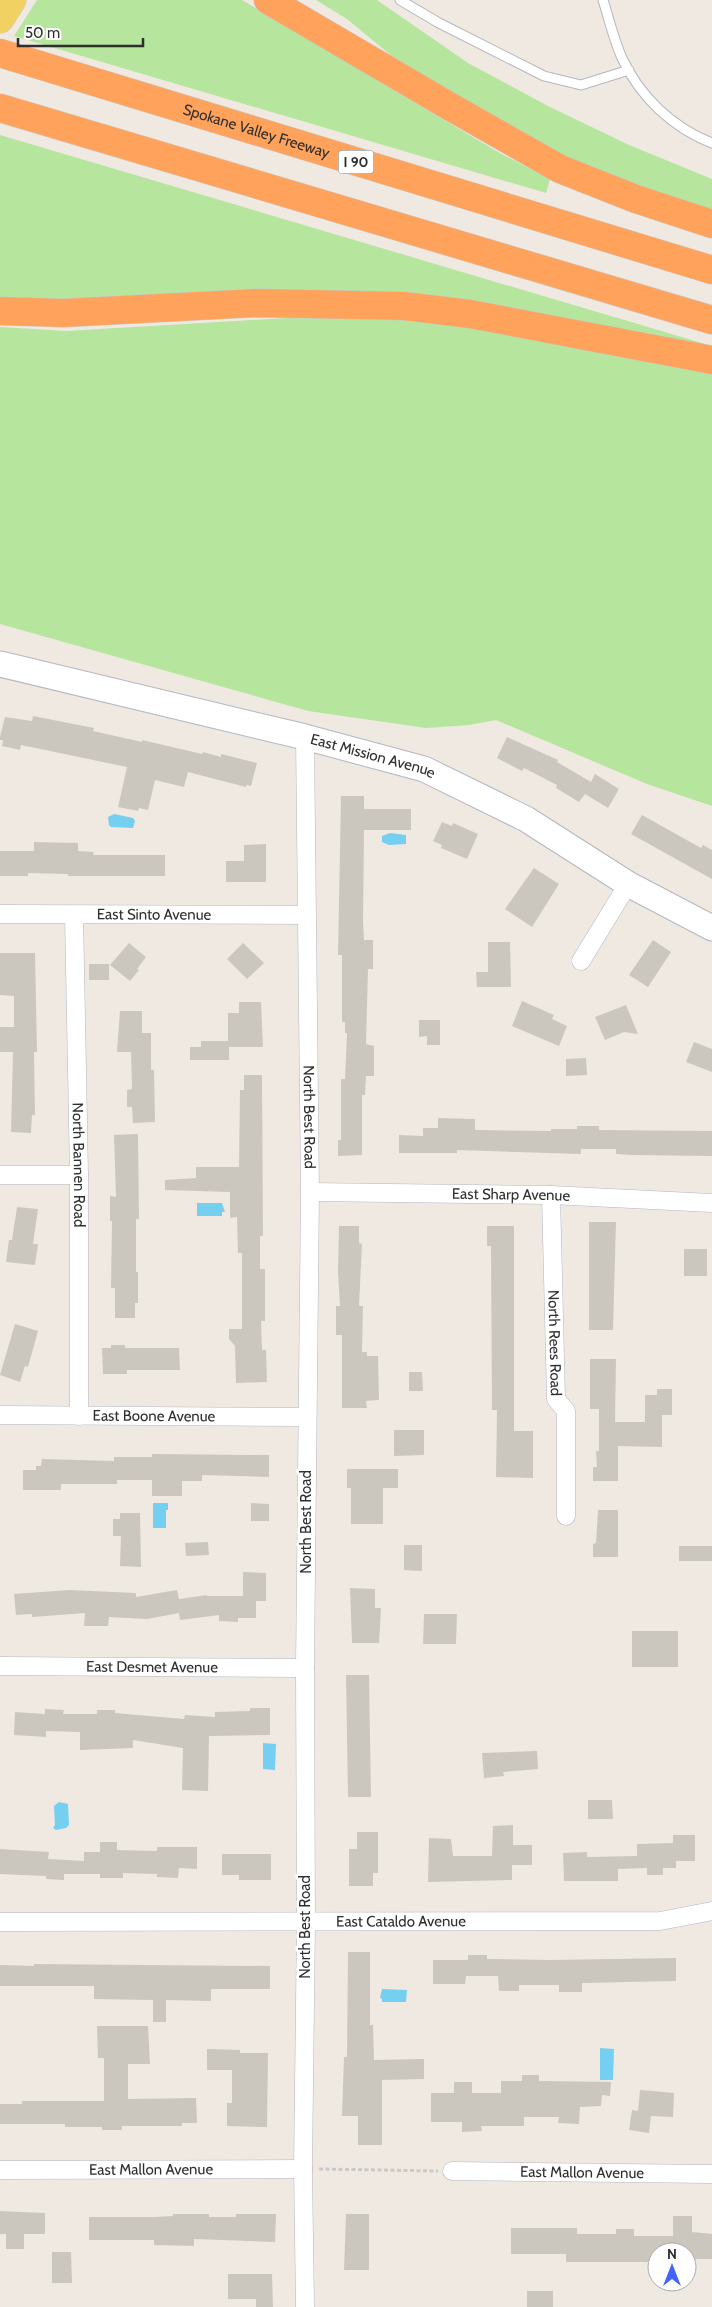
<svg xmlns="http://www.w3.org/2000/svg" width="712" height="2307" viewBox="0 0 712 2307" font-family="Cabin,sans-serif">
	<rect width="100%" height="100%" fill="#efe9e1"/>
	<path fill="#b6e59e" d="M37 0H242L498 152 550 179 546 193 14 36Z
		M316 0H377L468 63 548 106 629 145 712 179V211L602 173 558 153 518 132 393 57 347 19Z
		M0 135 712 346 508 314 0 298Z
		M303 317H373L442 323 712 372V806L647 784 496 720 469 725 426 728 308 711 0 624V327L66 331Z"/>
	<path fill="#75cff0" d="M114 814 133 818 135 821 133 828 111 827 109 825 108 817Z
		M390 833 406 835V844L389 845 382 842V836Z
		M197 1203H222L225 1212H222V1216H197Z
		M153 1503H168V1510H166V1528H153Z
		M263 1743 276 1744 275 1770 263 1769Z
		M59 1802 68 1804 69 1825 66 1828 56 1830 53 1828 55 1825 54 1806Z
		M382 1989 407 1990 406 2002H382V1999L380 1998Z
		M600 2048 614 2049 613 2080H600Z"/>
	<path fill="#cbc7bf" d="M33 716 94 728 93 731 142 742V740L202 754 203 752 221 757V754L257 763 251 786 246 785V787L188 772 184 787 155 780 148 810 139 808 138 811 118 807 127 767 21 745 20 750 2 746 3 740H0V737L5 717 32 721Z
		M507 737 558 760 557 762 591 782 595 774 619 789 608 808 585 794 579 802 556 788 557 785 524 768 522 771 497 758Z
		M341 796H364V809H411V830H364L363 922 364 940H373V969H368L366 1044 374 1046V1076H366L365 1095H362V1155L338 1156V1140H341V1079H345L347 1033H345V1022H342V955H338Z
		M642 815 701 848 703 845 712 850V879L631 834Z
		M442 822 452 826 453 823 478 834 467 859 441 848 442 845 433 841Z
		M34 842 78 843V851L94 852 93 855H165V876H68V874L28 873V876H0V851H34Z
		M266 844V882H226V861H244V845Z
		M534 868 559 884 532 927 505 909Z
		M653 940 671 952 648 987 629 975Z
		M488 942H510L511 987H477L476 972H488Z
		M129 943 146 957 137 969 139 970 130 981 110 965Z
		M243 943 264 963 247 979 227 959Z
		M0 953H35L37 1052H34L35 1115H32L31 1133 11 1132 13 1052H0V1027H14V996L0 995Z
		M89 964H109V980H89Z
		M522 1001 554 1015 552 1019 567 1026 559 1046 512 1026Z
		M239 1002H261L263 1047H229V1060H190V1047H201V1041H228V1013H239Z
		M626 1005 638 1034 624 1032 605 1040 595 1017Z
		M120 1011H142V1033H151V1070H154L155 1122 133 1123 132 1107H127V1090L132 1089 131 1052H117Z
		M419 1020H440V1045H427V1036L419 1037Z
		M694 1042 712 1049V1072L686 1062Z
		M586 1058 587 1075 566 1076V1059Z
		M244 1075H262L263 1236H260V1269H265V1321H261L262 1350H266L267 1382 236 1383 235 1346 229 1339V1329H242V1253H238L237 1217 230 1218V1192L165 1190V1180L196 1178V1167H239L240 1090H244Z
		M438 1118 475 1119V1130L551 1131V1129H577V1126H599V1130L712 1131V1156L632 1155 616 1154V1149H581V1154L457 1150V1153H399V1135L423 1136V1128H438Z
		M138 1134 139 1219H136V1272H138V1303H135V1318H115V1288H111L112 1221H110V1196L116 1197 114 1135Z
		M17 1207 38 1209 33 1244H38L35 1265 6 1262 9 1240H12Z
		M589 1222H616L613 1330H589Z
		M339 1226H359V1243L362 1244 359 1306H363L362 1352H367V1356H378L379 1400 366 1401 367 1408H342V1335H336V1306H340L338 1272Z
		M487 1226H514V1431H533V1478L496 1477 497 1410H492L491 1246H487Z
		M684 1249H707V1276H684Z
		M15 1324 38 1331 28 1367 25 1366 20 1382 0 1375Z
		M111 1345H125V1348H179L180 1370H127V1374H103L102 1348H111Z
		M590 1359H616L615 1422H645V1395H657V1389H672V1415H662V1447L618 1446V1481H593V1467H597L596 1451H599V1409H590Z
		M409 1372H422L423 1391H409Z
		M394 1430H424V1455L394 1456Z
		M152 1454 269 1455V1477L202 1475V1481H182V1496H152V1480H117V1484H61V1490H23V1470H36V1466H41L42 1459 114 1461V1457H152Z
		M347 1469H398V1488H383V1524H351V1488H347Z
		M251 1503 269 1504V1521H251Z
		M598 1510H618V1557H593V1544L596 1543Z
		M120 1513H140L141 1567 120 1566 121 1536H113V1519H120Z
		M208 1542 209 1555 186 1556 185 1543Z
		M404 1545H422V1571L404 1570Z
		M679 1546H712V1561H679Z
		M243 1572 266 1573V1601H256V1618H238V1622L219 1621V1615L180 1620 179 1613 147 1619 109 1617 108 1626H84L85 1613 32 1617V1614L16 1615 14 1594 69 1590 136 1593V1597L177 1590 179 1599 207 1595V1596H243Z
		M350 1588 375 1589V1608H381L379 1643H352Z
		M424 1614H457L456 1644H423Z
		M632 1631H678V1667H632Z
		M346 1675H369L371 1797H348Z
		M250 1708H270V1735L209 1736 208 1791 182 1790 183 1748 133 1740V1748L80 1750V1732L46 1731V1737L14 1735 15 1712 45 1714V1709L64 1710 63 1714H97V1710H115V1713L184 1719 185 1715 215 1717V1712L250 1711Z
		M537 1751 538 1769 503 1772 504 1776 484 1778 482 1753Z
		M588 1800H612L613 1819H588Z
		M513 1825V1845H532V1865H512V1880L428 1882 429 1838 451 1839 453 1856H492L493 1826Z
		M357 1832H378V1873H373V1886H349V1849H357Z
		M673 1835H695V1861H676V1868H663V1875H647V1868L618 1869V1881H564L563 1853 587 1852V1857L637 1856V1844L673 1843Z
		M100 1842H117V1850L157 1851V1847H197V1869L179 1868 178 1878 157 1877V1874L123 1873V1878H100V1874H64V1880L46 1879V1876L0 1874V1849L49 1852 48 1859 84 1861V1852H100Z
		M222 1854H271V1880H239V1875H222Z
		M348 1952H370V2025H373L374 2060 424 2059V2079L382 2080V2145H358V2116H342L344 2057H347Z
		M468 1955H487V1959L550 1960 676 1958V1981L582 1983V1992H559V1985H519V1991H499L498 1976H466L465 1984H433V1960H468Z
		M34 1964 270 1966V1989H211V2001L166 2000V2022H153V2000L94 1999V1986H0V1965L34 1966Z
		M97 2026H148L150 2064H128V2099L196 2098 197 2123H182V2126H122V2130H102V2127H65V2124H0V2104H22V2101H104V2058H98Z
		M207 2049 240 2050V2053H268L267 2127 227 2126V2103H232V2070H207Z
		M522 2075H539V2081L611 2082 610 2096 602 2095 601 2106 580 2107 579 2124 558 2123 559 2117H524V2126H481L482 2131 462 2132V2122H431V2093H454V2082H472V2093H501V2081H522Z
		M640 2090 674 2093 673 2117 651 2116 649 2133 629 2130 632 2110 638 2111Z
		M0 2211 45 2213V2234H24V2249H6V2234H0Z
		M173 2214H209V2217H236V2214H276L275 2242 194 2239V2246L154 2245V2240H89V2217H155L173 2216Z
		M346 2214H369V2270H344Z
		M673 2216H692V2232L712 2234V2259H687V2252H657V2262H566V2254H511V2228H577V2234H616V2229H634V2236H673Z
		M52 2252H71L72 2283H52Z
		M228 2274H272L273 2307H256V2299H228Z
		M527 2291H553V2307H527Z"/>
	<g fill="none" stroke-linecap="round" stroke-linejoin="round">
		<g stroke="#b4b7c1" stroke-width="11">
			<path id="lane" d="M400 0 439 23 544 76 581 85 629 70
				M603 0C609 19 614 40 622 58 640 97 673 128 712 143"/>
		</g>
		<g stroke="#b4b7c1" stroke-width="19">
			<g id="street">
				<path id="s1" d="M305 737 310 1192 305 1668 306 1922 303 2169 305 2307"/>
				<path id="s2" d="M0 914 306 915"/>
				<path id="s3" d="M74 915 79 1175V1416"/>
				<path d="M581 961 628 884"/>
				<path d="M0 1175H79"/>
				<path id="s4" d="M310 1192 551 1195 712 1203"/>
				<path id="s5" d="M551 1195 556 1399 566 1411V1516"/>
				<path id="s6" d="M0 1415 307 1417"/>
				<path id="s7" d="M0 1666 305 1668"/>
				<path id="s8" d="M0 1922 660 1921 712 1911"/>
				<path id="s9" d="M0 2170 303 2169"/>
				<path id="s10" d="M452 2171 712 2174"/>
			</g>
		</g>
		<g stroke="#b4b7c1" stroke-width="27">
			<g id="secondary">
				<path id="s11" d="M0 664 305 737 424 769 526 819 628 884 712 928"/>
			</g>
		</g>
		<g stroke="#c9c9c9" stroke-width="29">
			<path id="primary" d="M0 19 12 0"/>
		</g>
		<g stroke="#c9c9c9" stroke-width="29">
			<g id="highway">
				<path d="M268 0 449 106 560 169 636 199 712 224"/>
				<path id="s12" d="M0 53 712 270"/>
				<path d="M0 108 712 320"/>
				<path d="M0 311 63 313 258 303 404 306 470 314 712 360"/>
			</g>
		</g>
		<path stroke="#c9c9c9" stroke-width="3" stroke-dasharray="4 2.5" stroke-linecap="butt" d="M319 2169 438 2171"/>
		<use href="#lane" stroke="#fff" stroke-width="9"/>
		<use href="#street" stroke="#fff" stroke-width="18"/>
		<use href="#secondary" stroke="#fff" stroke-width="25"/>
		<use href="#primary" stroke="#f2d163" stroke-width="28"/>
		<use href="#highway" stroke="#ffa35c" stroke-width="28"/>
	</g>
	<g text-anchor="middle" stroke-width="5" stroke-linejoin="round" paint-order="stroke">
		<rect fill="#fff" stroke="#6d6d6d" stroke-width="1" x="338.5" y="150.5" width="35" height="23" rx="4"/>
		<g font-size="14" font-weight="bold" fill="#2e2e2e">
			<text x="356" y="167">I 90</text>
		</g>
		<g font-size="15" fill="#2e2e2e" stroke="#fff">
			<text dy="5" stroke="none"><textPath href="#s12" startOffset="268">Spokane Valley Freeway</textPath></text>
			<text dy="5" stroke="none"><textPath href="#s11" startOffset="384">East Mission Avenue</textPath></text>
			<text dy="5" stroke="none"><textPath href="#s2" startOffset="154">East Sinto Avenue</textPath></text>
			<text dy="5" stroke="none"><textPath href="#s1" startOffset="380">North Best Road</textPath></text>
			<text dy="5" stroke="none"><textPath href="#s3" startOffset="250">North Bannen Road</textPath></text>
			<text dy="5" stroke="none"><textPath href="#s4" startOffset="201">East Sharp Avenue</textPath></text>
			<text dy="5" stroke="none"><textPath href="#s5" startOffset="148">North Rees Road</textPath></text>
			<text dy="5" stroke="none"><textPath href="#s6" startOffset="154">East Boone Avenue</textPath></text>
			<text transform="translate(306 1522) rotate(-90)" y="5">North Best Road</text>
			<text dy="5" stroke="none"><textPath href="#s7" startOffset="152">East Desmet Avenue</textPath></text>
			<text dy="5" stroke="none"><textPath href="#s8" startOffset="401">East Cataldo Avenue</textPath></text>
			<text transform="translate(305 1927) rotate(-90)" y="5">North Best Road</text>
			<text dy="5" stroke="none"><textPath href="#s9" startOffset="151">East Mallon Avenue</textPath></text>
			<text dy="5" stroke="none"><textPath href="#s10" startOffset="130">East Mallon Avenue</textPath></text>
		</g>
	</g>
	<g transform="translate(672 2267)"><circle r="24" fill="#ffffff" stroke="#ababab"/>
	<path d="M0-4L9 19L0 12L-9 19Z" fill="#4264fb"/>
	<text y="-8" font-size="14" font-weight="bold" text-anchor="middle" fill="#2e2e2e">N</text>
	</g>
	<path d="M18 38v8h125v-8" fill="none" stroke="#2e2e2e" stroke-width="2.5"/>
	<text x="25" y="38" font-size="15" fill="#2e2e2e" stroke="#ffffff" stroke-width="4" paint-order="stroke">50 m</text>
</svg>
